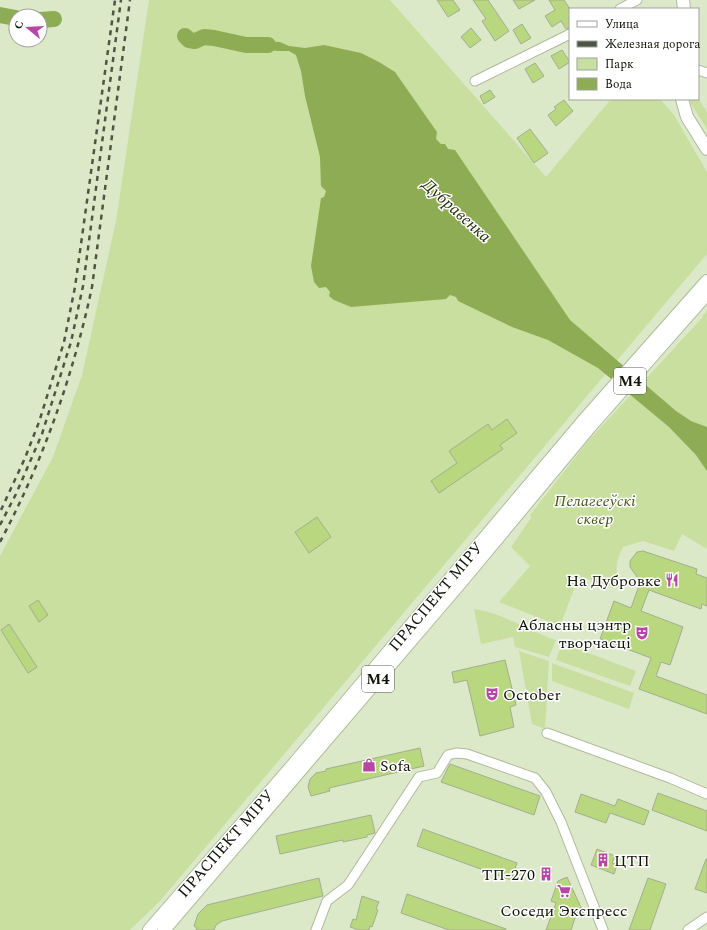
<svg xmlns="http://www.w3.org/2000/svg" width="707" height="930" viewBox="0 0 707 930" font-family="Spectral,serif">
	<rect width="100%" height="100%" fill="#dce9c9"/>
	<path fill="#c8dfa0" d="M149 0H390L546 177 611 99H660L674 115 707 172V254L160 901 130 930H0V556L53 457 82 375 116 221Z
		M698 98 707 112V129L690 102 691 99Z
		M707 311V549L682 534 674 551 643 541 623 547C618 556 611 576 624 582L622 590 579 576 560 626 499 602 530 566 511 547 531 518 530 515 588 441 703 317 702 316Z
		M474 609C504 613 528 631 556 640L549 657 515 647 513 637 481 644Z
		M562 643 636 671 630 686 556 660Z
		M519 651 549 661 545 729 532 724Z
		M552 663 634 693 629 709 552 681Z"/>
	<path fill="#8eac54" d="M259 41 280 42 289 46 305 48 324 45 361 53 379 62 395 72 437 132 436 139 441 144H445L448 149 455 150 570 320 676 411 691 421 707 427V471L696 455 669 427 598 368 548 340 512 327 458 301 456 297 450 295 446 299 351 307 334 300 329 296 330 292 326 287 319 288 314 282 311 266 321 198 324 197 326 191 321 186 320 157 305 96 301 71 296 55 289 51H277L246 45 248 43Z"/>
	<g fill="none" stroke-linecap="round" stroke-linejoin="round">
		<path stroke="#8eac54" stroke-width="16" d="M0 15 16 18
			M40 20 54 19
			M185 36 189 40 195 41 204 37 214 38 246 45H268"/>
	</g>
	<path fill="#b8d77e" stroke="#a3ae90" d="M437 0H453L460 10 448 17Z
		M473 0H488L509 31 495 41 482 21 486 19Z
		M513 0H535L519 9Z
		M549 0H564L570 9V28L566 29 561 21 552 27 545 16 555 10Z
		M522 24 531 38 521 44 513 30Z
		M471 28 481 40 470 48 461 37Z
		M562 50 570 62 559 69 551 56Z
		M535 63 544 76 533 83 525 69Z
		M490 90 495 97 484 104 480 96Z
		M564 100 573 111 556 126 548 115 556 109 554 107Z
		M530 129 548 153 534 163 517 138Z
		M507 419 517 433 500 445 503 449 439 493 431 481 457 463 449 451 488 424 492 430Z
		M317 517 331 537 309 553 295 532Z
		M643 551 697 569 696 574 707 578V606L702 604 701 609 649 590 641 611 683 627 670 665 661 662 656 676 707 695V714L639 689 651 658 600 639 614 601 631 608 640 583 636 582 638 578 630 567V561L637 552Z
		M38 600 48 615 39 622 29 606Z
		M9 624 37 667 28 673 1 630Z
		M505 660 516 705 510 707 514 727 480 736 467 680 454 683 452 672Z
		M420 748 424 766 329 788 330 791 311 796 308 787 310 779 316 773 326 771V769Z
		M450 764 540 796 534 815 441 782Z
		M658 793 707 811V831L652 810Z
		M581 794 615 806 618 799 649 811 644 825 610 813 606 823 575 812Z
		M371 815 375 833 367 835V837L343 842V840L280 854 276 836Z
		M423 829 517 863 511 880 417 846Z
		M597 849 615 856 612 863 617 865 614 874 591 865Z
		M706 859H707V893L695 889Z
		M544 868 552 870 548 881 541 878Z
		M567 877 584 914 577 912 571 930H546L556 903 551 901 558 881Z
		M319 878 323 896 222 921 216 925 214 930H196L197 928 194 926 198 914 207 905Z
		M648 878 666 884 650 930H629Z
		M407 894 506 929V930H449L401 913Z
		M362 896 379 902 376 909 378 910 372 927 370 926 369 930H359L350 927 353 919 356 920Z"/>
	<g fill="none" stroke-linecap="round" stroke-linejoin="round">
		<g stroke="#afba9c" stroke-width="11">
			<path id="minor" d="M620 9 637 0
				M698 70 707 73
				M475 81 570 34
				M547 733 670 778 707 794
				M316 930 327 901 348 885 419 777 437 773 448 755 456 753 467 754 535 778 546 792 561 822 603 930
				M688 930 707 917"/>
		</g>
		<g stroke="#afba9c" stroke-width="14">
			<path id="major" d="M683 0 684 9
				M682 99 687 117 707 149
				M149 930 292 766 583 421 707 281
				M164 930 462 581 590 427 707 294"/>
		</g>
		<use href="#minor" stroke="#fff" stroke-width="9"/>
		<use href="#major" stroke="#fff" stroke-width="12"/>
		<path stroke="#4e5543" stroke-width="2.5" stroke-dasharray="5 5" stroke-linecap="butt" d="M1 510 25 458 39 422 64 342 75 287 115 0
			M0 525 16 494 42 434 71 342 83 286 121 0
			M0 542C43 461 73 376 92 287L130 0"/>
	</g>
	<defs>
		<g id="restaurant-bare" transform="scale(1.08)"><path d="M-5-6h1v4h1v-4h1v4h1v-4h1v5L-1.5 .5V6h-2V.5L-5-1ZM5-6V6H3V1.5H1.5Q1.5-4 5-6Z" fill="#b647a4" stroke="#fff" stroke-width="2.5" paint-order="stroke"/></g>
		<g id="theatre-bare" transform="scale(1.08)"><path d="M-5-5.5Q0-4 5-5.5V0Q5 5 0 6Q-5 5-5 0ZM-3.3-2.5H-1v1.5H-3.3ZM1-2.5H3.3v1.5H1ZM-2.8 1Q0 5.5 2.8 1Z" fill="#b647a4" stroke="#fff" stroke-width="2.5" paint-order="stroke"/></g>
		<g id="shop-bare" transform="scale(1.08)"><path d="M-5-2.5h2.3a2.7 3.5 0 0 1 5.4 0H5L5.5 6h-11ZM-1.5-2.5h3a1.5 2.3 0 0 0-3 0Z" fill="#b647a4" stroke="#fff" stroke-width="2.5" paint-order="stroke"/></g>
		<g id="building-bare" transform="scale(1.08)"><path d="M-4-6H4V6H1V3H-1V6H-4ZM-2.5-4.3h1.7v1.8h-1.7ZM.8-4.3h1.7v1.8H.8ZM-2.5-1h1.7V.8h-1.7ZM.8-1h1.7V.8H.8Z" fill="#b647a4" stroke="#fff" stroke-width="2.5" paint-order="stroke"/></g>
		<g id="supermarket-bare" transform="scale(1.08)"><path d="M-6-5.5h2.5l.6 2H6L4.5 2H-2.5L-4.4-4H-6ZM-1.5 3.2a1.3 1.3 0 1 0 .1 0ZM3 3.2a1.3 1.3 0 1 0 .1 0Z" fill="#b647a4" stroke="#fff" stroke-width="2.5" paint-order="stroke"/></g>
	</defs>
	<g fill-rule="evenodd">
		<use href="#restaurant-bare" x="672" y="580"/>
		<use href="#theatre-bare" x="642" y="633"/>
		<use href="#theatre-bare" x="492" y="694"/>
		<use href="#shop-bare" x="369" y="765"/>
		<use href="#building-bare" x="603" y="860"/>
		<use href="#building-bare" x="546" y="874"/>
		<use href="#supermarket-bare" x="564" y="891"/>
	</g>
	<g text-anchor="middle" stroke-width="3" stroke-linejoin="round" paint-order="stroke">
		<g fill="#fff" stroke="#575a52" stroke-width="1">
			<rect x="614" y="368" width="32" height="26" rx="3"/>
			<rect x="362" y="666" width="32" height="26" rx="3"/>
		</g>
		<g font-size="15" font-weight="bold" fill="#0f1308">
			<text x="630" y="386">М4</text>
			<text x="378" y="684">М4</text>
		</g>
		<g font-size="16" font-style="italic" fill="#445719" stroke="#fff">
			<text x="595" y="506">Пелагееўскі<tspan x="595" dy="18">сквер</tspan></text>
		</g>
		<g font-size="16" fill="#0f1308" stroke="#fff" text-anchor="end">
			<text x="661" y="586">На Дубровке</text>
			<text x="631" y="630">Абласны цэнтр<tspan x="631" dy="18">творчасці</tspan></text>
			<text x="503" y="700" text-anchor="start">October</text>
			<text x="380" y="771" text-anchor="start">Sofa</text>
			<text x="614" y="866" text-anchor="start">ЦТП</text>
			<text x="535" y="880">ТП-270</text>
			<text x="564" y="916" text-anchor="middle">Соседи Экспресс</text>
		</g>
		<g font-size="16" fill="#0f1308" stroke="#fff">
			<text transform="translate(435 596) rotate(-50)" y="6">ПРАСПЕКТ МІРУ</text>
			<text transform="translate(225 843) rotate(-49)" y="6">ПРАСПЕКТ МІРУ</text>
		</g>
		<g font-size="17" font-style="italic" fill="#25300b" stroke="#fff">
			<text transform="translate(457 210) rotate(42)" y="6">Дубравенка</text>
		</g>
	</g>
	<rect x="569" y="8" width="130" height="92" fill="#ffffff" stroke="#9fa19c"/>
	<rect x="577" y="21" width="20" height="6" fill="#ffffff" stroke="#9fa19c"/>
	<text x="605" y="28" font-size="12" fill="#0f1308">Улица</text>
	<rect x="577" y="41" width="20" height="6" fill="#4e5543" stroke="#9fa19c"/>
	<text x="605" y="48" font-size="12" fill="#0f1308">Железная дорога</text>
	<rect x="577" y="58" width="20" height="12" fill="#c8dfa0" stroke="#9fa19c"/>
	<text x="605" y="68" font-size="12" fill="#0f1308">Парк</text>
	<rect x="577" y="78" width="20" height="12" fill="#8eac54" stroke="#9fa19c"/>
	<text x="605" y="88" font-size="12" fill="#0f1308">Вода</text>
	<g transform="translate(28 28) rotate(288)"><circle r="19" fill="#ffffff" stroke="#9fa19c"/>
	<path d="M0-3L7 15L0 10L-7 15Z" fill="#b647a4"/>
	<text y="-6" font-size="11" font-weight="bold" text-anchor="middle" fill="#0f1308">С</text>
	</g>
</svg>
